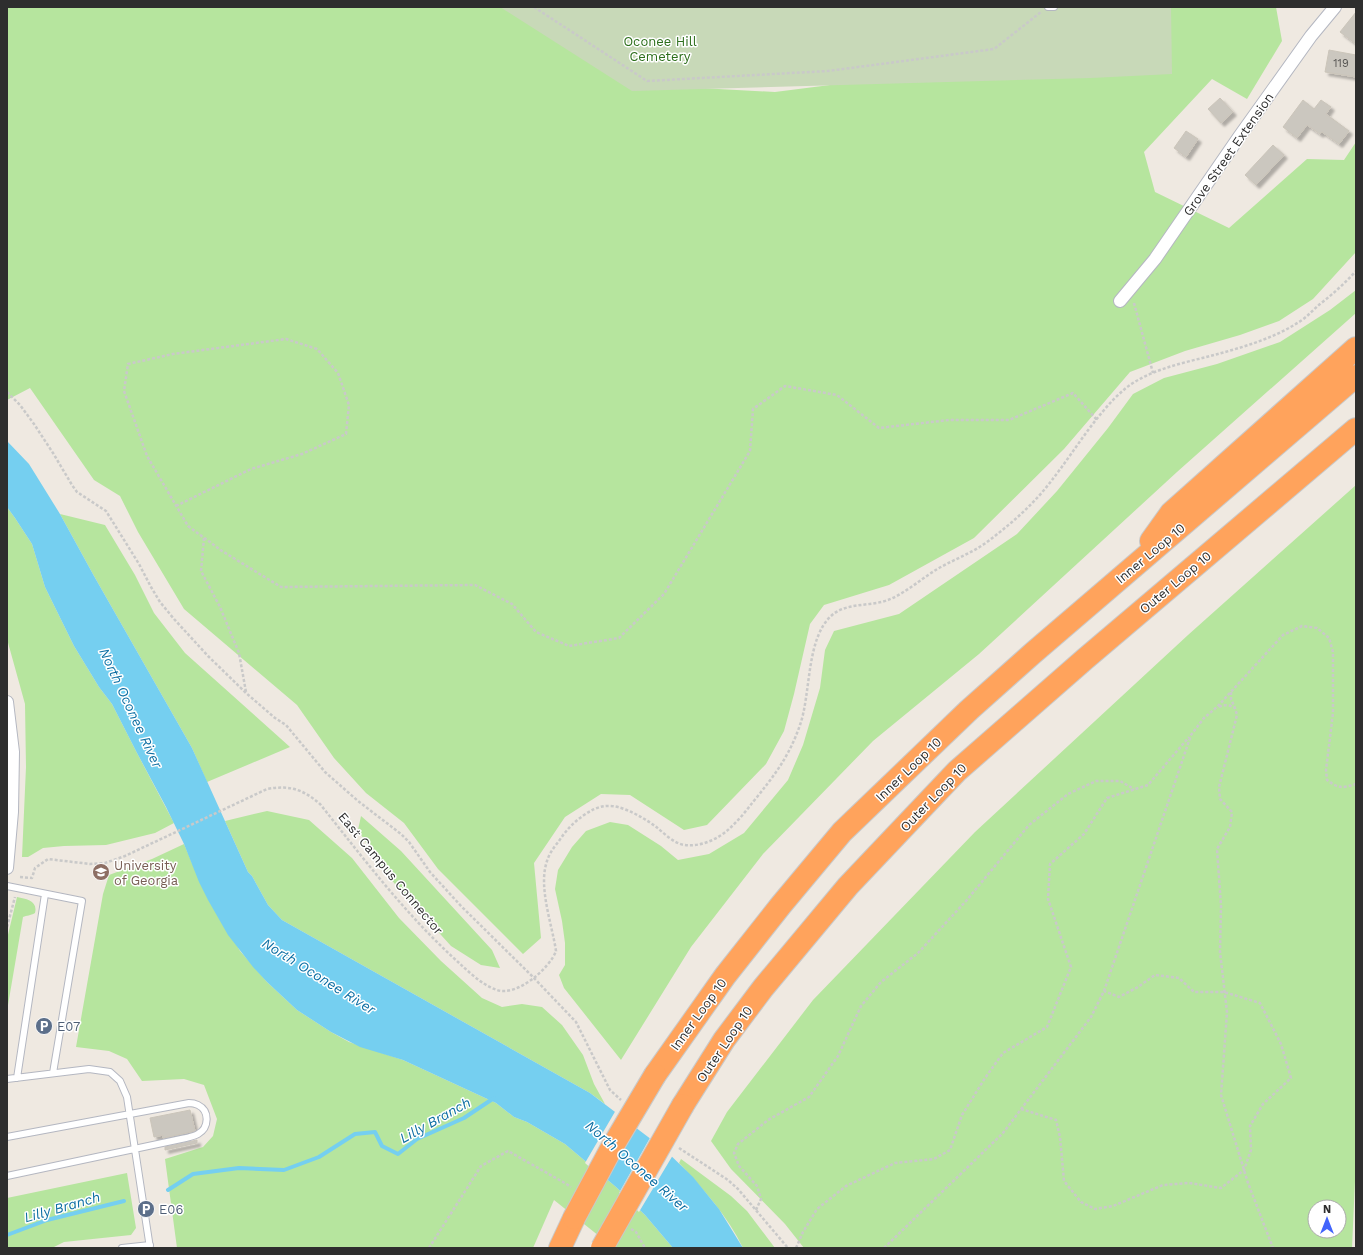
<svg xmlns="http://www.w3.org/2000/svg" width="1363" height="1255" viewBox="0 0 1363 1255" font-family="'Work Sans',sans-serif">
	<defs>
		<filter id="shadow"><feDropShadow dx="3.5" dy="3.5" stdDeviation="1" flood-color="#0004"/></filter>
	</defs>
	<rect width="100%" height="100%" fill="#efe9e1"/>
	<path fill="#b6e59e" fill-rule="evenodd" d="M7 7H543L645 85 775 92 940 71 1082 7H1276L1282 41 1247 99 1212 79 1144 152 1155 192 1229 228 1307 159 1344 160 1356 142V252L1313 299 1279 321 1240 335 1185 351 1130 372 1064 449 974 538 889 585 824 605 810 624 794 694 784 731 766 764 707 825 684 830 630 795 601 794 565 817 534 863 541 938 523 954 438 869 404 823 366 793 334 758 297 705 184 609 138 532 120 496 94 480 30 388 7 400Z
		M1356 290V313L1177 472 979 654 873 741 763 854 691 947 621 1060 564 988 559 975 565 965V943L562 921 555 889 558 870 572 847 586 831 610 822 628 825 661 846 678 860 709 854 744 833 788 780 803 745 820 688 825 650 834 631 899 614 1017 534 1057 491 1108 428 1133 394 1164 378 1217 364 1280 342 1330 310Z
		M1356 485V1179L1355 1181 1352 1248H804L785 1224 731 1169 711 1141 727 1112 813 1000 975 832 1188 635ZM1315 1207H1339V1231H1315Z
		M7 507 15 518 32 544 45 587 74 646 99 687 112 704 137 753 174 823 155 833 106 845 64 846 43 848 28 857H22L26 767 25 704 7 639Z
		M60 514 105 525 135 575 154 613 185 653 290 747 207 782 192 748 94 576Z
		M267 811 309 820 352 858 399 918 441 961 482 998 502 1007 522 1004 542 1007 562 1025 583 1055 594 1084 605 1104 590 1093 282 920 268 905 252 876 248 872 225 821Z
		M361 816 401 851 492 950 500 968 481 965 451 946 386 874 358 830Z
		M184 844 192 863 240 951 267 982 297 1010 331 1032 349 1042 403 1060 496 1103 514 1117 527 1122 565 1144 616 1187 645 1215 673 1248H614L554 1200 533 1248H177L165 1159 203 1147 213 1136 217 1119 204 1085 184 1079 142 1081 127 1059 109 1051 76 1047 103 894 109 875 152 859Z
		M17 897C27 899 38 901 35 913 30 916 27 915 23 917L7 1011V939Z
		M681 1159 731 1196 747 1211 775 1248H743C728 1216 703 1189 679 1163Z
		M127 1173 136 1228 131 1235 64 1242 52 1248H7V1198Z"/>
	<path fill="#c8d9b8" d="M500 7H1171L1172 74 1091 78 632 91Z"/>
	<path fill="#75cff0" d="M7 441 29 464 60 514 94 576 192 748 248 872 252 876 268 905 282 920 590 1093 664 1149 693 1177 719 1209 743 1248H673L645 1215 616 1187 565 1144 527 1122 514 1117 496 1103 403 1060 360 1047 331 1032 297 1010 267 982 253 967 228 935 208 900 199 882 184 844 166 807 137 753 112 704 99 687 74 646 45 587 32 544 15 518 7 507Z"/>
	<path fill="#efe9e1" d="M616 1110 637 1126 605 1181 585 1163Z
		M651 1136 673 1155 639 1212 619 1193Z"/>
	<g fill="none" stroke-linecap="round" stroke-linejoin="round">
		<path stroke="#75cff0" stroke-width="4" d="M168 1190 193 1174 239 1168 284 1170 319 1157 355 1134 375 1132 382 1146 398 1154 417 1139 464 1118 494 1098
			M7 1235 47 1220 124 1201"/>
	</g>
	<path fill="#cbc7bf" stroke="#cbc5ba" filter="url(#shadow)" d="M1356 12V44L1340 32Z
		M1329 50 1356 55V77L1325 72Z
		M1220 98 1233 112 1221 123 1208 109Z
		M1303 100 1314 109 1321 100 1331 107 1326 114 1349 131 1339 144 1322 132 1320 134 1307 125 1297 138 1283 127Z
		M1186 131 1198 139 1186 157 1174 148Z
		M1273 145 1284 155 1256 185 1245 175Z
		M190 1110 195 1131 163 1138V1135L154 1137 150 1118Z
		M197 1140V1143L165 1150V1147Z"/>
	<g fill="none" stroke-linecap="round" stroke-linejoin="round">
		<g stroke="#b4b7c1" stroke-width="8">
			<path id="service" d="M1048 7H1054
				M7 886 82 901 53 1073
				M17 1078 45 894
				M7 1079 89 1069 110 1072 120 1081 127 1097 150 1248
				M7 1137 189 1103C192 1103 196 1104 198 1105 210 1111 209 1128 198 1134 195 1136 190 1137 186 1138L7 1176
				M122 1248 150 1245"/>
		</g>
		<g stroke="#b4b7c1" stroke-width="14">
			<path id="minor" d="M1120 301 1155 259 1239 137 1311 36 1335 7
				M7 702 13 752 12 812 7 868"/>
		</g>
		<g stroke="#c9c9c9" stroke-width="24">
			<path id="motorway" d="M1151 541 1171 513 1356 348
				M655 1075 725 976 781 905 842 832 969 710 1033 653 1356 376
				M683 1105 724 1040 763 988 848 886 957 771 1085 659 1356 429
				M560 1248 574 1218"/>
		</g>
		<path stroke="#c9c9c9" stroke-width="2.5" stroke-dasharray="3 2" stroke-linecap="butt" d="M534 7 647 81 828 71 994 49 1041 12
			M1134 303 1153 373
			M7 392 20 405 34 424 53 453 72 485 77 492 106 511 139 564 151 587 160 602 174 619 208 656 246 693 275 718 286 725 325 772 358 801 401 834 409 842 430 872 461 906 533 977 576 1022 610 1090 621 1100
			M176 506 251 469 302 454 346 434 349 405 338 373 317 349 286 339 173 354 128 364 124 391 147 456 188 526 222 551 281 587 475 585 512 604 536 632 569 646 619 638 664 594 750 451 753 409 785 386 837 395 879 428 949 420H1009L1073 393 1097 420
			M204 538 201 571 220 607 239 653 246 692
			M1231 692V699L1235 708
			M1219 707C1225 704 1230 705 1235 708L1237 715 1219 787 1220 799 1232 812 1230 827 1217 849 1221 906 1220 952 1227 1012 1221 1095 1248 1183 1273 1248
			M20 877 32 878 35 868 48 859 90 864 105 863 125 856 267 789C289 785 303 789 320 804 364 859 405 914 458 962 469 972 482 985 497 990 517 997 550 968 556 951 552 924 538 887 547 861 549 854 554 847 559 841 566 830 574 822 584 815 597 806 608 803 624 809 635 813 645 819 655 826 664 833 674 844 685 845 701 847 718 839 729 829 738 821 746 811 753 802 774 776 789 757 800 725 811 694 806 639 831 616 846 602 869 607 888 600 906 593 922 578 939 568 955 559 972 553 987 542 1011 524 1034 504 1052 480 1075 451 1106 397 1138 380 1163 366 1192 361 1218 354 1247 346 1277 337 1302 320 1309 315 1314 309 1320 304 1333 294 1345 283 1356 271
			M7 927 15 897
			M1021 1109 1056 1120 1060 1137 1064 1181 1081 1202 1095 1209 1113 1206 1163 1185 1189 1183 1221 1188 1244 1170 1251 1150 1250 1126 1263 1104 1291 1078 1281 1044 1260 1003 1224 992H1194L1179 978 1155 975 1138 987 1119 997 1104 991
			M679 1148 728 1180 738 1189 788 1248
			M756 1210 761 1199 757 1186 739 1166 734 1153 738 1144 768 1120 809 1097 838 1056 861 1006 881 982 918 953 966 901 1029 825 1068 794 1096 781H1120L1134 789
			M631 1229 636 1232 645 1248
			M429 1248 481 1166 508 1151 563 1182 571 1187
			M796 1248 803 1232 817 1209 846 1186 895 1163 934 1159 950 1150 962 1115 985 1078 1003 1053 1047 1027 1071 967 1048 899 1050 864 1084 834 1107 798 1148 785 1189 737
			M884 1248 1003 1133 1091 1017 1104 991 1191 735 1204 718 1217 707 1283 635 1302 626 1317 628 1329 638 1333 652V713L1326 770 1327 780C1339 789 1342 788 1356 784"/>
		<use href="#service" stroke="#fff" stroke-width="6"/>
		<use href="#minor" stroke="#fff" stroke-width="12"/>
		<use href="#motorway" stroke="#ffa35c" stroke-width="22"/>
		<g stroke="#c9c9c9" stroke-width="24" stroke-linecap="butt">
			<path id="motorway-bridge" d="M574 1218 611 1149 655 1075
				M602 1248 683 1105"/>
		</g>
		<use href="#motorway-bridge" stroke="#ffa35c" stroke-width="22"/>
	</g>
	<defs>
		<g id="university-disc" transform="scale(0.9)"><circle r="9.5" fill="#8d6e63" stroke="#fff"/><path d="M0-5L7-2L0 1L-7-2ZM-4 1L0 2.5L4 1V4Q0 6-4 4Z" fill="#fff"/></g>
		<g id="parking-disc" transform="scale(0.9)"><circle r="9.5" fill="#5c6f8a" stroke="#fff"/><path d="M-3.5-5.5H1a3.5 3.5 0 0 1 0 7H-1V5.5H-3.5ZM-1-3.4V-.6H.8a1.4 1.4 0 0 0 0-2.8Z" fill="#fff"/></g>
	</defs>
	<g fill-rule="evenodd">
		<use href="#university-disc" x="101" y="872"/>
		<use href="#parking-disc" x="44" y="1026"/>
		<use href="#parking-disc" x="146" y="1209"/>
	</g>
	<g text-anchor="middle" stroke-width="3" stroke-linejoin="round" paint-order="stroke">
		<g font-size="11" fill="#555452">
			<text x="1341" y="67">119</text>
		</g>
		<g font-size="13" fill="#2c6e1b" stroke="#fff">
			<text x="660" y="46">Oconee Hill<tspan x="660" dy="15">Cemetery</tspan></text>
		</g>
		<g font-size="13" fill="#2e2e2e" stroke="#fff">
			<text transform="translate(1228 154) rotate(-55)" y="5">Grove Street Extension</text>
			<text transform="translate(1150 553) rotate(-40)" y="5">Inner Loop 10</text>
			<text transform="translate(1175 582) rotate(-40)" y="5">Outer Loop 10</text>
			<text transform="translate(908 769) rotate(-44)" y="5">Inner Loop 10</text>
			<text transform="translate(933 797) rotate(-46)" y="5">Outer Loop 10</text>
			<text transform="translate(391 873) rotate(50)" y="5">East Campus Connector</text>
			<text transform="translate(698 1014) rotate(-54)" y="5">Inner Loop 10</text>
			<text transform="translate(724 1044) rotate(-56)" y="5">Outer Loop 10</text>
		</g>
		<g font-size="13" fill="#785e54" stroke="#fff" text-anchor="start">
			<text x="114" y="870">University<tspan x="114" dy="15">of Georgia</tspan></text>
		</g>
		<g font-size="13" fill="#4e5e75" stroke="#fff" text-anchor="start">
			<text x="57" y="1031">E07</text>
			<text x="159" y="1214">E06</text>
		</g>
		<g font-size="14" font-style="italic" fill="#0d6fa3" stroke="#fff">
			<text transform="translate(131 708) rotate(65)" y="5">North Oconee River</text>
			<text transform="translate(319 976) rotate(32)" y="5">North Oconee River</text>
			<text transform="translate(435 1120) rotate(-29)" y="5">Lilly Branch</text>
			<text transform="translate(637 1166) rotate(41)" y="5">North Oconee River</text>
			<text transform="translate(62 1207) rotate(-16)" y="5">Lilly Branch</text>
		</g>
	</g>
	<rect width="1363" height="1255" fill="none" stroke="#2e2e2e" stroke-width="16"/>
	<g transform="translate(1327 1219)"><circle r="19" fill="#ffffff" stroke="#ababab"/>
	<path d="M0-3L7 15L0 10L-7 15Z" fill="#4264fb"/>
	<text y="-6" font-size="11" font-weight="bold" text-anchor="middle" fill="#2e2e2e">N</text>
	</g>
</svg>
